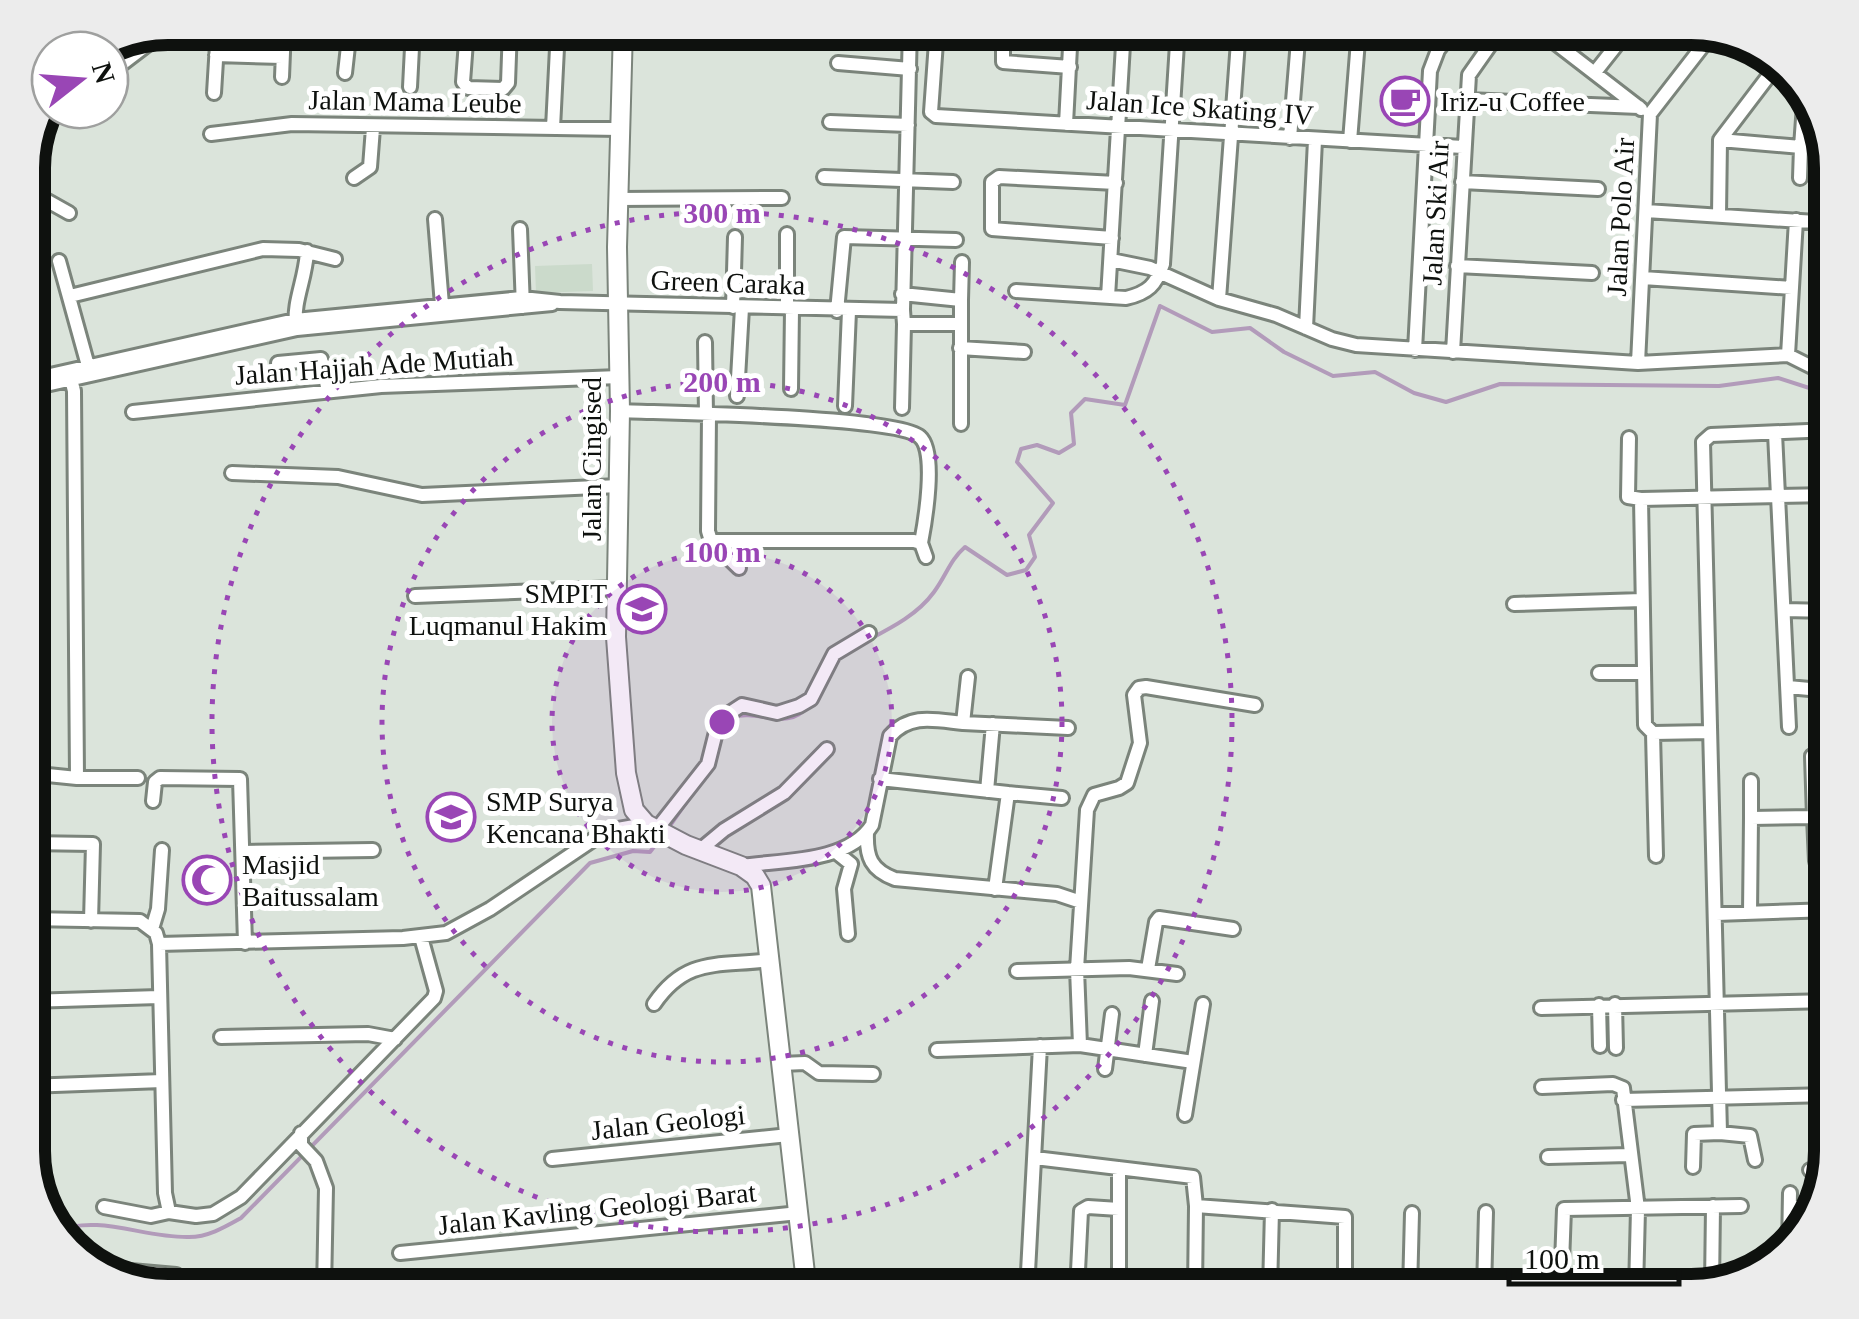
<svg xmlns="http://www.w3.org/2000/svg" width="1859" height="1319" viewBox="0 0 1859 1319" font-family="'Times New Roman',serif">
	<rect width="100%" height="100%" fill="#dbe4db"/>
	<path fill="#cbdacb" d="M592 264 593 291 536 293 535 266Z"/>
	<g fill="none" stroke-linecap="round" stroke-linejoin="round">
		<path stroke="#b29bba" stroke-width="4" d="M870 639C893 627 918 614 934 592 946 576 950 560 965 547L1007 575 1026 570 1035 557 1029 535 1053 503 1017 462 1021 449 1037 445 1059 453 1074 444 1071 413 1085 399 1125 405 1160 306 1212 332 1250 328 1284 352 1333 376 1375 372 1414 393 1446 402 1500 384 1719 386 1778 378 1831 395
			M733 717C759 709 788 732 808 706
			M669 827 692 794
			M55 1231C102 1214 142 1238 189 1237 208 1237 225 1227 241 1218L590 863 633 851 650 852 660 839"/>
		<path stroke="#b29bba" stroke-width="20" d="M109 50 110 49"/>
		<g stroke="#7b847b" stroke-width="18">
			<path id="minor" d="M467 28 463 82 468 88 503 89 508 83 510 28
				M937 28 931 112 936 116 1463 147
				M1003 28V62L1070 67
				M1536 28 1641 109
				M349 39 412 41
				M216 55 282 57
				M838 63 910 69
				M1596 71 1630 28
				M110 73 169 28
				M345 73 350 28
				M282 77 284 28
				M410 87 413 28
				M214 93 218 28
				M1467 100 1639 107
				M830 122 908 125
				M1066 124 1071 28
				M44 125 63 110
				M553 128 558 28
				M211 134 292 124 620 129
				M1290 138 1299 28
				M1720 140 1801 147 1805 91
				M1350 141 1359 28
				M824 177 953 182
				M354 178 370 167 373 128
				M1800 178 1801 147
				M1462 182 1598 189
				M28 190 69 213
				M618 199 782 198
				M1646 211 1831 223
				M1719 215 1720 140 1780 61
				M435 219 442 305
				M520 229 523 307
				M1112 238 992 229V182L999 177 1116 183
				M1111 260 1150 268 1219 299 1276 315 1332 339 1356 345 1638 363 1788 355 1812 367 1831 370
				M59 261 90 373
				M1457 266 1592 273
				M1643 278 1792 288
				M1016 291 1126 298C1148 293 1156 285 1163 264L1178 28
				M902 294 961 300V324
				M70 296 263 249 299 250 335 259
				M1108 297 1124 28
				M1219 299 1239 28
				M961 300 962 262
				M733 307 735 237
				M787 308V234
				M903 310 910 28
				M837 311 844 237 956 240
				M296 326C293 301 306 278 307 251
				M1306 328 1315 140
				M705 342 706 415
				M960 348 1024 352
				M1415 350 1430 71 1438 50 1455 28
				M1453 352 1469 75 1502 28
				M1788 355 1796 220
				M278 363 321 359 328 391
				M1638 363 1650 114 1712 34
				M69 371 74 391 77 778
				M28 380 295 320 522 298 560 302 903 310 904 324H961V424
				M28 389 297 329 552 304
				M791 389 792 309
				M737 396 742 308
				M845 406 849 311
				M902 408 904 324
				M620 411C665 413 898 416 920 437 937 452 925 522 921 543
				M133 412 381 386 619 377
				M709 415 708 531 711 541 739 568
				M1775 433 1789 727
				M1629 438 1628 497 1641 499 1645 725 1653 733 1710 732
				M232 473 338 477 422 495 619 486
				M1641 499 1831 495
				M711 541H914L921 543 926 557
				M415 596 617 588
				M1514 604 1642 600
				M1784 610 1831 611
				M1599 673H1643
				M1788 687 1831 691
				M963 723 1068 728
				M1653 733 1656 856
				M28 773 77 778H138
				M880 779 1008 793 995 889
				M1751 781V818
				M987 791 993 724
				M1008 793 1062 798
				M153 801 155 782 160 778 240 779 245 943
				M657 829 708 764 719 720 742 705 777 713 799 706 811 699 834 654 869 633
				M867 833C866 857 871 870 895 879L1057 894 1081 902
				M28 843 93 844 91 921
				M700 850 724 830 784 793 827 749
				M243 852 373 850
				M836 852 851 864 844 889 848 934
				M1816 861 1814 817H1831
				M741 866C781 860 848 863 872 825L890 736C910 713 935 720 963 723L968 677
				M1750 913 1751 818 1814 817 1812 756
				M1716 914 1831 910
				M28 919 140 921 156 933 159 944 165 1193 169 1212
				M152 929 158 909 162 850
				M159 944 403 938 446 933 490 909 606 831 646 824
				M1148 969 1156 922 1159 918 1233 929
				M1017 971 1129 968 1177 974
				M28 1001 159 997
				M654 1004C687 956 719 967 771 960
				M1615 1004 1616 1048
				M1599 1005 1600 1046
				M1541 1008 1831 1001
				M221 1037 368 1034 395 1039
				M1080 1045 1077 969 1087 810 1094 795 1119 788 1127 783 1140 743 1134 695 1139 688 1146 687 1255 705
				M937 1050 1080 1045 1193 1062
				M1145 1055 1152 1001
				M781 1064 805 1063 819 1073 873 1074
				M1105 1069 1112 1014
				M28 1086 162 1081
				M1542 1087 1613 1084 1623 1088 1638 1209 1636 1291
				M1623 1100 1831 1095
				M1185 1115 1203 1004
				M301 1133V1145L316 1161 326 1188 324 1291
				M1548 1157 1629 1155
				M1035 1158 1193 1177 1196 1206 1195 1291
				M552 1159 789 1135
				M1755 1160 1750 1136 1720 1133 1703 442 1711 435 1831 430
				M1693 1167 1694 1134 1720 1133
				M1810 1170H1825
				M1196 1206 1345 1217V1291
				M104 1207 151 1216 169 1212 196 1216 213 1214 241 1197 434 998 436 991 421 937
				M1790 1207H1813
				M79 1245 81 1260
				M1789 1248 1790 1193
				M400 1253 799 1213
				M97 1268 176 1275 182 1285 181 1291
				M1712 1287 1713 1206
				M671 1291 806 1280
				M1027 1291 1040 1046
				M1077 1291 1081 1211 1088 1207 1119 1209
				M1119 1291V1168
				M1270 1291 1272 1210
				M1410 1291 1412 1213
				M1484 1291 1486 1212
				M1561 1291 1564 1209 1741 1206"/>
		</g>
		<g stroke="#7b847b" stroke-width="22">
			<path id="secondary" d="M623 28 617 247 620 411 616 637 626 773 634 810 646 824 686 845 741 866 755 876 761 886 807 1291"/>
		</g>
		<use href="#minor" stroke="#fff" stroke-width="12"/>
		<use href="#secondary" stroke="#fff" stroke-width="18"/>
	</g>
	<circle cx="722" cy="722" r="170" fill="#9946b5" fill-opacity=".12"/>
	<g fill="none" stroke="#9946b5" stroke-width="5" stroke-dasharray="5 10">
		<circle cx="722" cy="722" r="170"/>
		<circle cx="722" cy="722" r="340"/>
		<circle cx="722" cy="722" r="510"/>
	</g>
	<defs>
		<g id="cafe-ring" transform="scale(2.5)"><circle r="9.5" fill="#fff" stroke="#9946b5" stroke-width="1.5"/><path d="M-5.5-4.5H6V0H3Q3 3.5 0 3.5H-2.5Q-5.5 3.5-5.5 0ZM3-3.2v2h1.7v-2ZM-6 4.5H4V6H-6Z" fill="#9946b5"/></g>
		<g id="school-ring" transform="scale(2.5)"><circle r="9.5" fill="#fff" stroke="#9946b5" stroke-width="1.5"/><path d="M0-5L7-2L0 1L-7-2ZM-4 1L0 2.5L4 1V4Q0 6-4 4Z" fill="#9946b5"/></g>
		<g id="mosque-ring" transform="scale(2.5)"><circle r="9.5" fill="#fff" stroke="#9946b5" stroke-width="1.5"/><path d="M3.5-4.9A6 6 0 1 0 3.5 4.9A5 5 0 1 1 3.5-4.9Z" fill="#9946b5"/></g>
	</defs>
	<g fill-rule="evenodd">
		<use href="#cafe-ring" x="1405" y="101"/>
		<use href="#school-ring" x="642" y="609"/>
		<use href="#school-ring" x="451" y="817"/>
		<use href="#mosque-ring" x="207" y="880"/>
	</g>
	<g text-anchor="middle" stroke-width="10" stroke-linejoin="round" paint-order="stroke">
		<g font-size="28" fill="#0e110e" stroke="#fff">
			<text transform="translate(415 101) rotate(1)" y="10">Jalan Mama Leube</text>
			<text transform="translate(1200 107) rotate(4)" y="10">Jalan Ice Skating IV</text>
			<text transform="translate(1435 213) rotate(-87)" y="10">Jalan Ski Air</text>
			<text transform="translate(1620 217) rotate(-87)" y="10">Jalan Polo Air</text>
			<text transform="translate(728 282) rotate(2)" y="10">Green Caraka</text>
			<text transform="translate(374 365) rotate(-4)" y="10">Jalan Hajjah Ade Mutiah</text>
			<text transform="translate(591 459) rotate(-90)" y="10">Jalan Cingised</text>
			<text transform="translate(668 1122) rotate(-6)" y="10">Jalan Geologi</text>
			<text transform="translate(597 1208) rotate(-6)" y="10">Jalan Kavling Geologi Barat</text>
		</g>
		<g font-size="28" fill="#0e110e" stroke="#fff" text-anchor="start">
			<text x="1440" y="111">Iriz-u Coffee</text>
			<text x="607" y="603" text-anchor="end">SMPIT<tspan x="607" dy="32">Luqmanul Hakim</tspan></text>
			<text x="486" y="811">SMP Surya<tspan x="486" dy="32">Kencana Bhakti</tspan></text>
			<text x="242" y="874">Masjid<tspan x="242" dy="32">Baitussalam</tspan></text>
		</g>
	</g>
	<path d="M0 0H1859V1319H0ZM168 45H1691A123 123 0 0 1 1814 168V1151A123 123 0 0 1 1691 1274H168A123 123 0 0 1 45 1151V168A123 123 0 0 1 168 45Z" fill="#ececec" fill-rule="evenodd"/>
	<path fill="none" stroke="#0e110e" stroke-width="12" d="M168 45H1691A123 123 0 0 1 1814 168V1151A123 123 0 0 1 1691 1274H168A123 123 0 0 1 45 1151V168A123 123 0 0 1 168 45Z"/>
	<circle cx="722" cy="722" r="15" fill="#9946b5" stroke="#fff" stroke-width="5"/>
	<g font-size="30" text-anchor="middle" font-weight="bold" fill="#9946b5" stroke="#fff" stroke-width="10" stroke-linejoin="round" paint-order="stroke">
		<text x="722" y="223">300 m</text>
		<text x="722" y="392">200 m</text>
		<text x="722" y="562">100 m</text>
	</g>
	<g transform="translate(80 80) rotate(73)"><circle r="48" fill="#ffffff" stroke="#9fa09f" stroke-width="2.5"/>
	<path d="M0-8L18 38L0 25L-18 38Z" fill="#9946b5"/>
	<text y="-15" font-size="28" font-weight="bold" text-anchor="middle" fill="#0e110e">N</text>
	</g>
	<path d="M1509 1269v15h170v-15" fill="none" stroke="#0e110e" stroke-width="5"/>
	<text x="1524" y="1269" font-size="30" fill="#0e110e" stroke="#ffffff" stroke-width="8" paint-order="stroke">100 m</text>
</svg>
